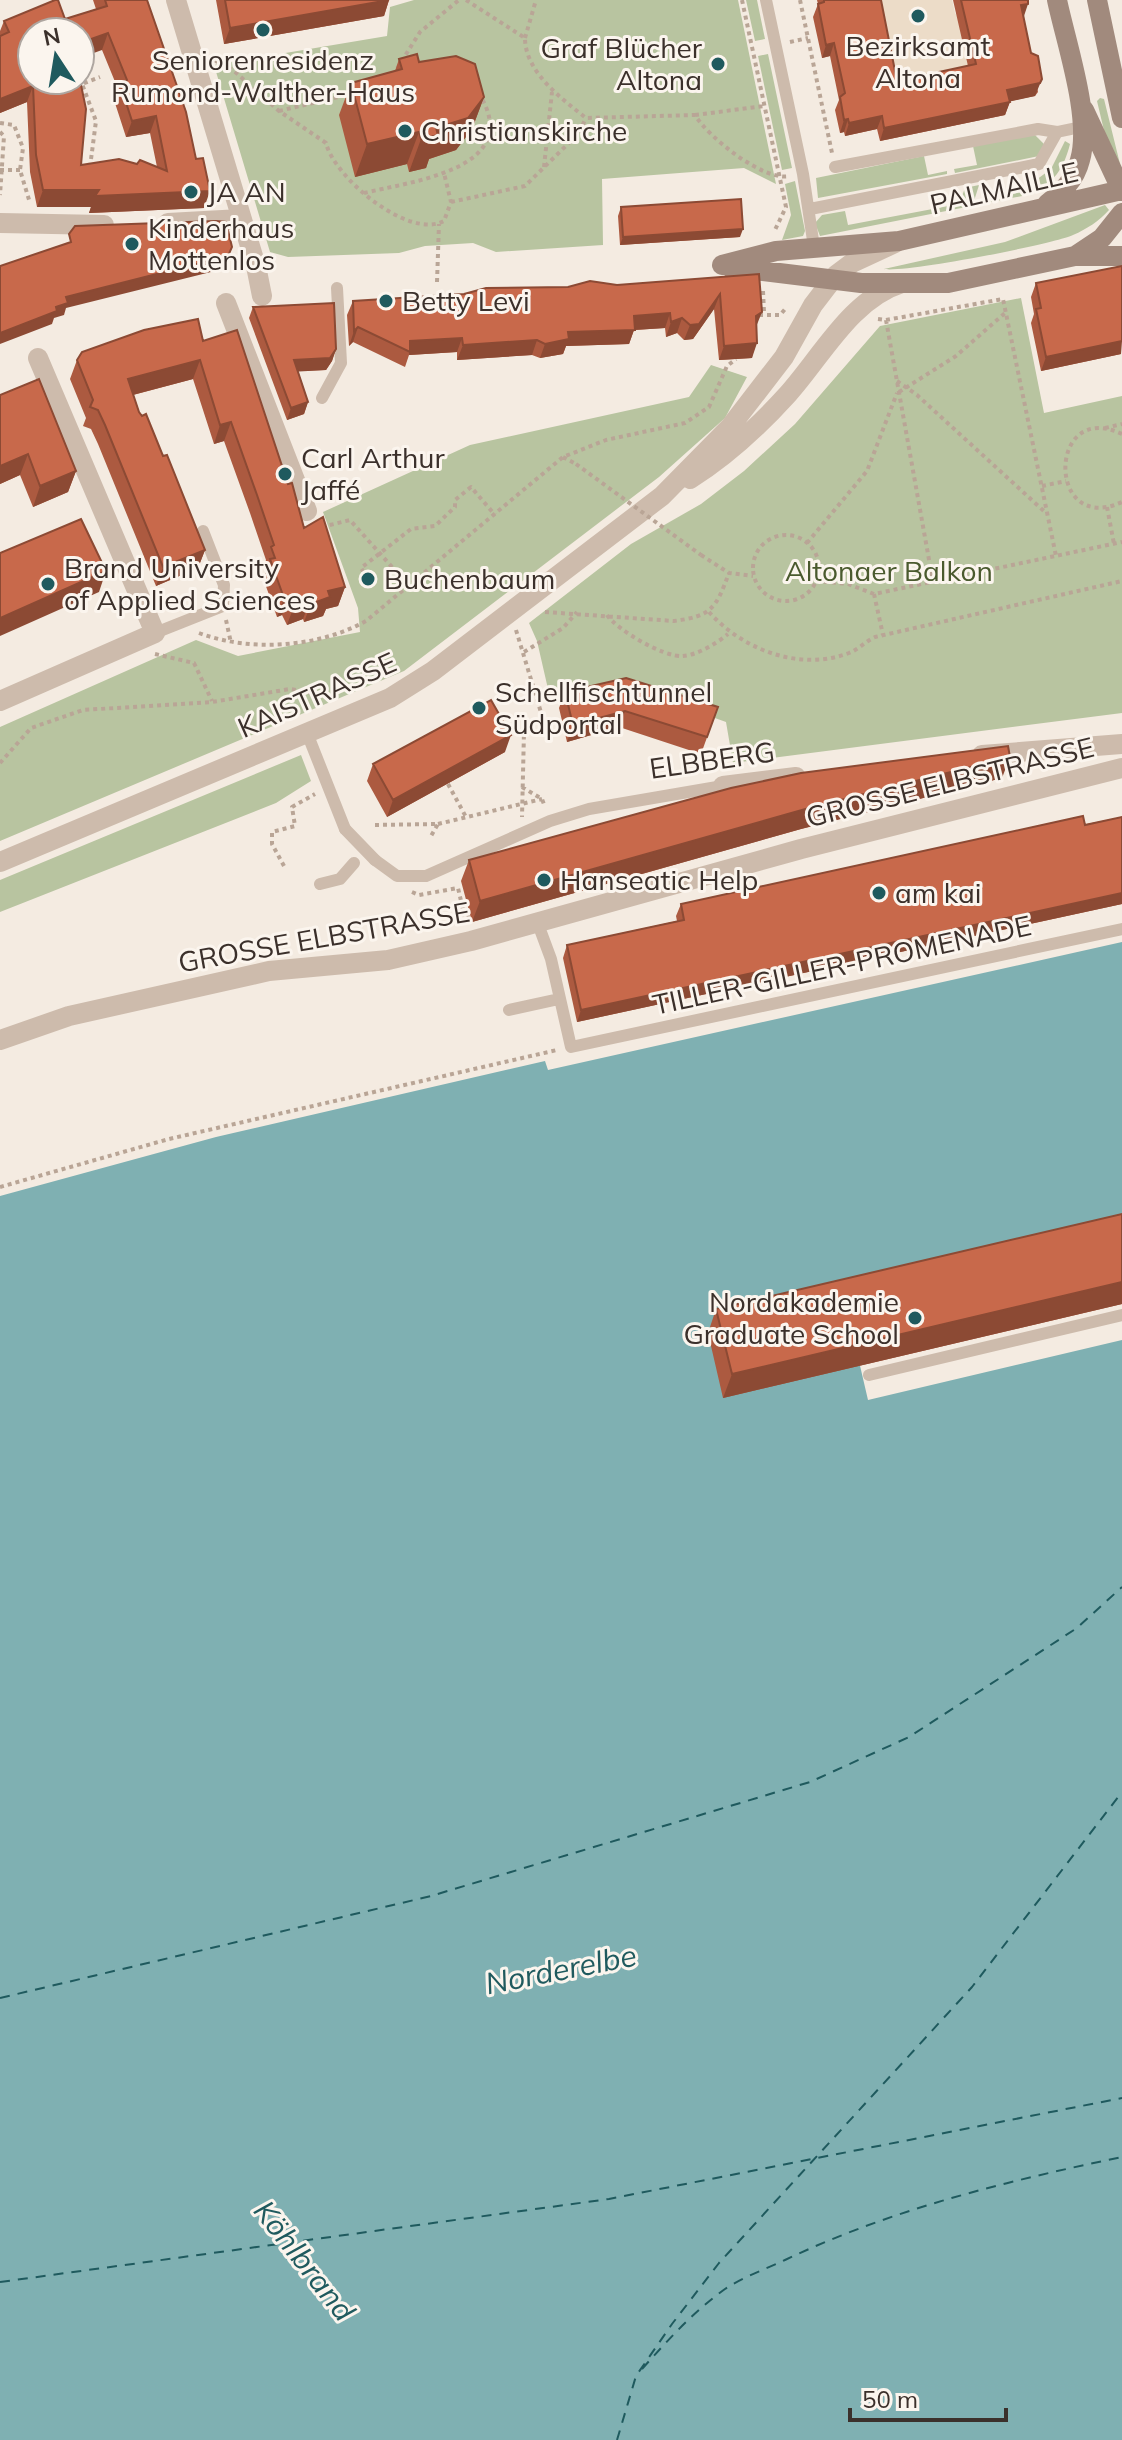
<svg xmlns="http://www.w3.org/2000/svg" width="1122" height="2440" viewBox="0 0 1122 2440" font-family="Mulish,sans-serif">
	<rect width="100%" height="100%" fill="#f4ebe1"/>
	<path fill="#b8c4a0" d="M414 0H738L776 184 744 168 602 179 603 245 496 252 473 243 425 246 399 253 288 257 270 252 214 65 387 36 390 7Z
		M746 0H757L765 39 755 41Z
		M768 54 792 168 782 170 758 56Z
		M1100 98 1104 99 1120 164 1107 143 1097 101Z
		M1035 135 1044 144 1039 156 955 173 954 169 977 165 973 146Z
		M1065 141 1070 144C1064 168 1054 183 1032 194L820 236 815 223 822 215 845 211 848 225 959 204 965 188 979 185 974 201 1032 190 1036 180 1051 169Z
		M924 156 928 175 947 171V174L818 198 816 178Z
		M795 181 805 231 803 236 782 240 791 215 785 184Z
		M1105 205 1109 210C1099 221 1087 229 1073 235 1050 245 904 273 884 269L1005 242Z
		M1021 298 1044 413 1122 396V713L733 763 726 722 617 683 551 702 537 641 529 623 631 544 701 504 744 471 795 424 880 326Z
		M711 365 747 377 725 418 659 477 404 671 0 841V727L196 640 238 656 360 632 358 608 323 512 470 445 689 397Z
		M301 755 311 781 276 803 0 912V880Z"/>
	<path fill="#ecdcc8" d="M872 0H952L955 13 989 59 873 98Z"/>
	<path fill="#7fb0b2" d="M1122 942V1231L844 1297 868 1400 1122 1340V2440H0V1196L216 1137 545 1061 548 1070Z"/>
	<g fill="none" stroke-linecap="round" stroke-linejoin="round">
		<path stroke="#1f5a5e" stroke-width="2" stroke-dasharray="10 8" stroke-linecap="butt" d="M0 1998 431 1896 810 1782 909 1737 1077 1628 1122 1587
			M0 2282 609 2199 1122 2098
			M642 2369C668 2340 693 2312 725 2289 743 2277 766 2269 785 2260 892 2209 1007 2181 1122 2157
			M617 2440 636 2376 672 2324 719 2263 972 1987 1122 1792"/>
		<path stroke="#b9a596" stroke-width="4" stroke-dasharray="4 4" stroke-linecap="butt" d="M466 0 525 38C525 72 562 99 586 118L695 115C708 137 764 182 790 176
			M742 0 786 207 774 232
			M800 0 832 153
			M525 38 536 0
			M790 42 808 38
			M214 60 233 70 279 111 326 143C334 177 408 240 444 221L451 202 444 173
			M393 75 420 32 459 0
			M279 111 351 94
			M695 115 764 106
			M0 123 14 125 23 148 20 170 30 203
			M0 132 4 136 0 195
			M90 167 96 121 82 84 100 77
			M544 167 552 92
			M0 170H20
			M364 193C408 182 523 170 481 97
			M451 202 525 186 578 134 586 118
			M437 282 439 224
			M763 291 764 312
			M759 315H780L786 308
			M878 319 886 320 933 582
			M886 320 1003 299 1056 556
			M897 381 917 395 1046 513
			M899 392 956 356 1005 313
			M1105 428 1122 424
			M1122 434C1047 398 1046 537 1122 502
			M563 457 576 464
			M1042 486 1066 481
			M1107 507 1114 544
			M322 527 350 520 409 586
			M753 568a33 33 0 1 1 66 0a33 33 0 1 1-66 0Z
			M807 543 867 471 897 393
			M701 555 729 573 753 576
			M368 579 361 568 411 529 435 526 455 507V500L471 487 495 515
			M816 581 848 584 874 594 1122 542
			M874 594 883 635
			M545 612 674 621C712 616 716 608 729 573
			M709 612C742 649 799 672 849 653 859 649 866 641 875 637L1122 581
			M607 615C617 630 665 658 683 656 698 655 717 643 728 634
			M226 620 231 643
			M516 630 543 719 524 731 522 817
			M199 633C250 652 317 648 366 621L563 457 606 440 685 423 709 407 727 366 736 359
			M524 652 563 628 577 612
			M155 654 194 663 212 701
			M0 763 31 728 83 710 212 702 290 689 309 692 321 704
			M448 784 466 817
			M522 787 542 799 545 807
			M438 824 542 799
			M375 825 438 824 431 836
			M284 866 272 844V832L295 826 292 807 315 794
			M412 892 419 895 458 888 465 918 470 917
			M0 1187 169 1139 557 1050"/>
		<path stroke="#cdbbac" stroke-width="12" d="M766 0 803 174 814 247
			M835 167 1038 129 1057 132
			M810 209 1039 164 1057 132 1081 127
			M322 398 341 363 337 288
			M155 633 223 606 224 585 203 531
			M307 733 345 829
			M375 860 397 876H426L550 821 589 809 723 786
			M320 884 340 879 354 863
			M538 924 551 959 571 1047 1122 929
			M509 1010 559 999
			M869 1375 1122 1315"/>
		<path stroke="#cdbbac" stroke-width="20" d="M176 0 256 266 262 296
			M0 223 104 225
			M168 223 241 219
			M226 303 307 511
			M0 701 155 633 38 358
			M982 755 1122 744
			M723 786 796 777"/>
		<path stroke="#cdbbac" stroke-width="20" d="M690 479C727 456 759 426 788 394 822 356 851 299 902 283
			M0 862 390 698 433 671 662 496 730 427 784 357 813 305 836 275 852 263 895 243
			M0 1040 69 1016 269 971 388 960 471 941 801 849 1122 768"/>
		<path stroke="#a18a7d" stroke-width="20" d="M1097 0 1122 118
			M1084 110 1122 191
			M1047 204C1062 192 1075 180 1080 160 1092 118 1066 43 1057 0
			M1075 256 1102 238 1122 213
			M722 265 776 251 899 241 1122 190
			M730 267 861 283H948L1075 256H1122"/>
		<path stroke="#b9a596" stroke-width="4" stroke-dasharray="4 4" stroke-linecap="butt" d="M576 464 701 555"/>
		<path stroke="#cdbbac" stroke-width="12" d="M345 829 375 860"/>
	</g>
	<path fill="#ac5a40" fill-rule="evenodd" d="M93 0H147L204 208 89 213 91 207H37L30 172 27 102 0 113V31L4 21 65 19 96 9ZM32 32 102 50 118 89 114 100 126 137 150 133 157 167 137 164 81 165Z
		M216 0H389L384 16 224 44Z
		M817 0H881L897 81 968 66 953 0H1028L1023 16 1038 92 1035 96 1010 101 1005 115 880 141 877 129 845 136 844 132 840 133 835 110 839 100 830 56 822 58 813 17 818 4Z
		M399 59 419 62 484 97 472 129 456 150 429 159 426 168 409 172 407 164 355 177 339 115 351 83 395 71Z
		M621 207 740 237 620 245 618 216Z
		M759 274 756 327 752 358 719 360 714 309 693 339 684 340 677 333 666 337 665 328 634 330 629 344 566 346 563 354 540 358 532 355 457 360V352L409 355 405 367 353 342 349 346 347 315 353 301 617 285Z
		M1036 283 1121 354 1041 371 1031 323 1034 314 1031 297Z
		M253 307 336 349 332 361 326 370 298 371 308 402 304 414 287 420 249 318Z
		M203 341 288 484 304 528 345 587 338 606 326 609 323 616 304 622 303 619 287 625 282 615 277 617 263 578 266 571 264 566 266 560 250 513 224 441 214 444 193 379 133 395 139 412 163 456 205 550 198 568 156 586 98 444 91 429 83 426 86 418 70 379 77 360Z
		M0 395 76 471 68 492 33 507 20 475 0 484Z
		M565 692 718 707 701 754 619 727 567 742 559 708Z
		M505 752 387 817 367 781 373 764Z
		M1002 778 801 829 472 922 461 881 469 860Z
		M1122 817V904L577 1022 563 958 567 945 677 921 676 916 681 904Z
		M1122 1214V1304L723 1398 708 1333 716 1309Z"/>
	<path fill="#8c4a34" d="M389 0 384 16 224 44 230 28Z
		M1028 4 1024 16 1021 5Z
		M108 33 102 50 80 58V43Z
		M834 43 830 56 822 58 826 45Z
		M1042 79 1035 96 1003 103 1007 90Z
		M33 86 27 102 0 113V99Z
		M484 97 472 129 456 150 429 159 426 168 409 172 421 139 436 128Z
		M1010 102 1005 115 880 141 884 128Z
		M156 116 150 133 126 137 132 121Z
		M882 116 877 129 845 136 849 123Z
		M848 119 844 132 840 133 844 120Z
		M419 132 407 164 355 177 367 144Z
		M43 190H99L210 191 204 208 89 213 91 207H37Z
		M743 229 740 237 620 245 623 237Z
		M232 247 223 269 66 308 64 315 54 318 52 324 0 344V333L66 297Z
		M720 294 714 309 693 339 684 340 690 325Z
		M762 312 756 327V316Z
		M670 313 665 328 634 330 629 344 566 346 563 354 540 358 545 344 568 332 634 316Z
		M682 318 677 333 666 337 671 322Z
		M358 327 353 342 349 346 354 331Z
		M462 338 457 352 409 355 410 341Z
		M537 340 532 355 457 360 463 345Z
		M1122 341 1121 354 1041 371 1046 357Z
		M757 343 752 358 719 360 724 346Z
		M336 349 332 361 326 370 290 372 294 360Z
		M200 360 193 379 121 398 128 379Z
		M308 402 304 414 287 420 291 408Z
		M231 422 224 441 214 444 220 425Z
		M28 454 20 475 0 484V466Z
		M76 471 68 492 33 507 40 486Z
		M205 550 198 568 156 586 163 567Z
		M106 571 99 592 0 636V618Z
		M345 587 338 606 326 609 323 616 304 622 311 604 328 591Z
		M289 596 282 615 277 617 284 598Z
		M310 600 303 619 287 625 294 606Z
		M625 711 619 727 567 742 573 725Z
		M511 735 505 752 387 817 393 800Z
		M1010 757 1002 778 801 829 472 922 480 901 809 808Z
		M1122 893V904L577 1022 581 1010Z
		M1122 1282V1304L723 1398 732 1374Z"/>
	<path fill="#c8694b" stroke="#8c4a34" stroke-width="2" fill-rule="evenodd" d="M55 0H58L65 19 107 6 105 0H147L186 112 196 159 203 158 210 191 95 196 99 190H43L36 155 33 86 0 99V36L9 32 4 21ZM32 32H80V43L108 33 127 80 120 84 132 121 156 116 167 171 140 160 137 164 119 159 81 165 86 109 80 80H32Z
		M225 0H389L230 28Z
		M824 0H881L897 81 976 64 961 0H1028V4L1021 5 1031 53 1038 56 1042 79 1040 83 1007 90 1010 102 884 128 882 116 849 123 848 119 844 120 840 97 845 93 834 43 826 45 818 4 824 2Z
		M417 54 419 62 456 56 475 64 484 97 468 118 436 128 438 135 421 139 419 132 367 144 351 83 402 69 399 59Z
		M741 199 743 229 623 237 621 207Z
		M216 221 226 222 232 247 228 256 66 297 68 303 56 307 57 311 0 333V266L71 242 69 234 75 226Z
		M1122 266V341L1046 357 1036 309 1041 308 1036 283Z
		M759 274 762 312 756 316 757 343 724 346 720 294 699 324 690 325 682 318 671 322 670 313 634 316 635 330 568 332 569 339 545 344 537 340 463 345 462 338 410 341V352L358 327 354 331 353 301 464 294 486 288 568 287 590 281 617 285Z
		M334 303 336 349 330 358 294 360 308 402 291 408 253 307Z
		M198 319 203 341 237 330 288 484 292 483 304 528 323 517 345 587 328 591 330 597 311 604 310 600 294 606 289 596 284 598 270 559 275 558 271 547 274 545 257 495 231 422 220 425 200 360 128 379 139 412 142 416 146 414 163 456 167 455 205 550 163 567 105 425 98 410 90 407 93 400 77 360 82 352 144 330Z
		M39 379 76 471 40 486 28 454 0 466V395Z
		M81 519 106 571 0 618V553Z
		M626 678 718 707 707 737 625 711 573 725 565 692Z
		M491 700 511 735 393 800 373 764Z
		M1008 746 1010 757 809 808 480 901 469 860 731 788 801 773Z
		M1083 816 1085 825 1122 817V893L581 1010 567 945 684 920 681 904Z
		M1122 1214V1282L732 1374 716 1309Z"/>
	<g fill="#1f5a5e" stroke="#fbf5ee" stroke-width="3">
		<circle cx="918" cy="16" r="8"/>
		<circle cx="263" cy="30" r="8"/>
		<circle cx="718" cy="64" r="8"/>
		<circle cx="405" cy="131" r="8"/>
		<circle cx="191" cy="192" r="8"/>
		<circle cx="132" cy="244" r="8"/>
		<circle cx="386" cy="301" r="8"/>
		<circle cx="285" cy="474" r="8"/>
		<circle cx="368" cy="579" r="8"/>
		<circle cx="48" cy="584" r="8"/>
		<circle cx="479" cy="708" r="8"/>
		<circle cx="544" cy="880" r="8"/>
		<circle cx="879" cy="893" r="8"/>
		<circle cx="915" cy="1318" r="8"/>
	</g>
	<g text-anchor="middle" stroke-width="6" stroke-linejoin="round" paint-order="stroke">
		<g font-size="28" fill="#3b302b" stroke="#fbf5ee" text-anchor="start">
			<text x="918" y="56" text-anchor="middle">Bezirksamt<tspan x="918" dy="32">Altona</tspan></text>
			<text x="702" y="58" text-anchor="end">Graf Blücher<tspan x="702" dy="32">Altona</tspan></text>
			<text x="263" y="70" text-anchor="middle">Seniorenresidenz<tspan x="263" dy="32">Rumond-Walther-Haus</tspan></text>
			<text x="421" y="141">Christianskirche</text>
			<text x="207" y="202">JA AN</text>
			<text x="148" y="238">Kinderhaus<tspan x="148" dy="32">Mottenlos</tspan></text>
			<text x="402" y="311">Betty Levi</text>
			<text x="301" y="468">Carl Arthur<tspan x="301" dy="32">Jaffé</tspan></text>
			<text x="64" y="578">Brand University<tspan x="64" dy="32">of Applied Sciences</tspan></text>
			<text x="384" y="589">Buchenbaum</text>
			<text x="495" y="702">Schellfischtunnel<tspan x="495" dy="32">Südportal</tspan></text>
			<text x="560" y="890">Hanseatic Help</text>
			<text x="895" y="903">am kai</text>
			<text x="899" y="1312" text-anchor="end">Nordakademie<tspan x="899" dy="32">Graduate School</tspan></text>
		</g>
		<g font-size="28" fill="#3b302b" stroke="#fbf5ee">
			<text transform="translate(1004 188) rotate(-13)" y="10">PALMAILLE</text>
			<text transform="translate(317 695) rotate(-24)" y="10">KAISTRASSE</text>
			<text transform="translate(712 760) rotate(-8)" y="10">ELBBERG</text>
			<text transform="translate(950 782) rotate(-14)" y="10">GROSSE ELBSTRASSE</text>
			<text transform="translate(324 937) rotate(-10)" y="10">GROSSE ELBSTRASSE</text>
			<text transform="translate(842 965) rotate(-12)" y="10">TILLER-GILLER-PROMENADE</text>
		</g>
		<g font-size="28" fill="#4a5a2e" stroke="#fbf5ee">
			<text x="889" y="581">Altonaer Balkon</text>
		</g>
		<g font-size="30" font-style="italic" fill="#1f5a5e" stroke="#fbf5ee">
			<text transform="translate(561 1970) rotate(-11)" y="10">Norderelbe</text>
			<text transform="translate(304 2261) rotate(52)" y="10">Köhlbrand</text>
		</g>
	</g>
	<g transform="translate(56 56) rotate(348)"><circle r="38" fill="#fbf5ee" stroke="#aea6a0" stroke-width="2"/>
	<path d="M0-6L14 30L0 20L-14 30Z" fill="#1f5a5e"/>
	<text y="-12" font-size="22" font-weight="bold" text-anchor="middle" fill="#3b302b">N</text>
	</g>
	<path d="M850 2408v12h156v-12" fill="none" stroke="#3b302b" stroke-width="4"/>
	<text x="862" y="2408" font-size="24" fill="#3b302b" stroke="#fbf5ee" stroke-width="6" paint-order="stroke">50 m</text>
</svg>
